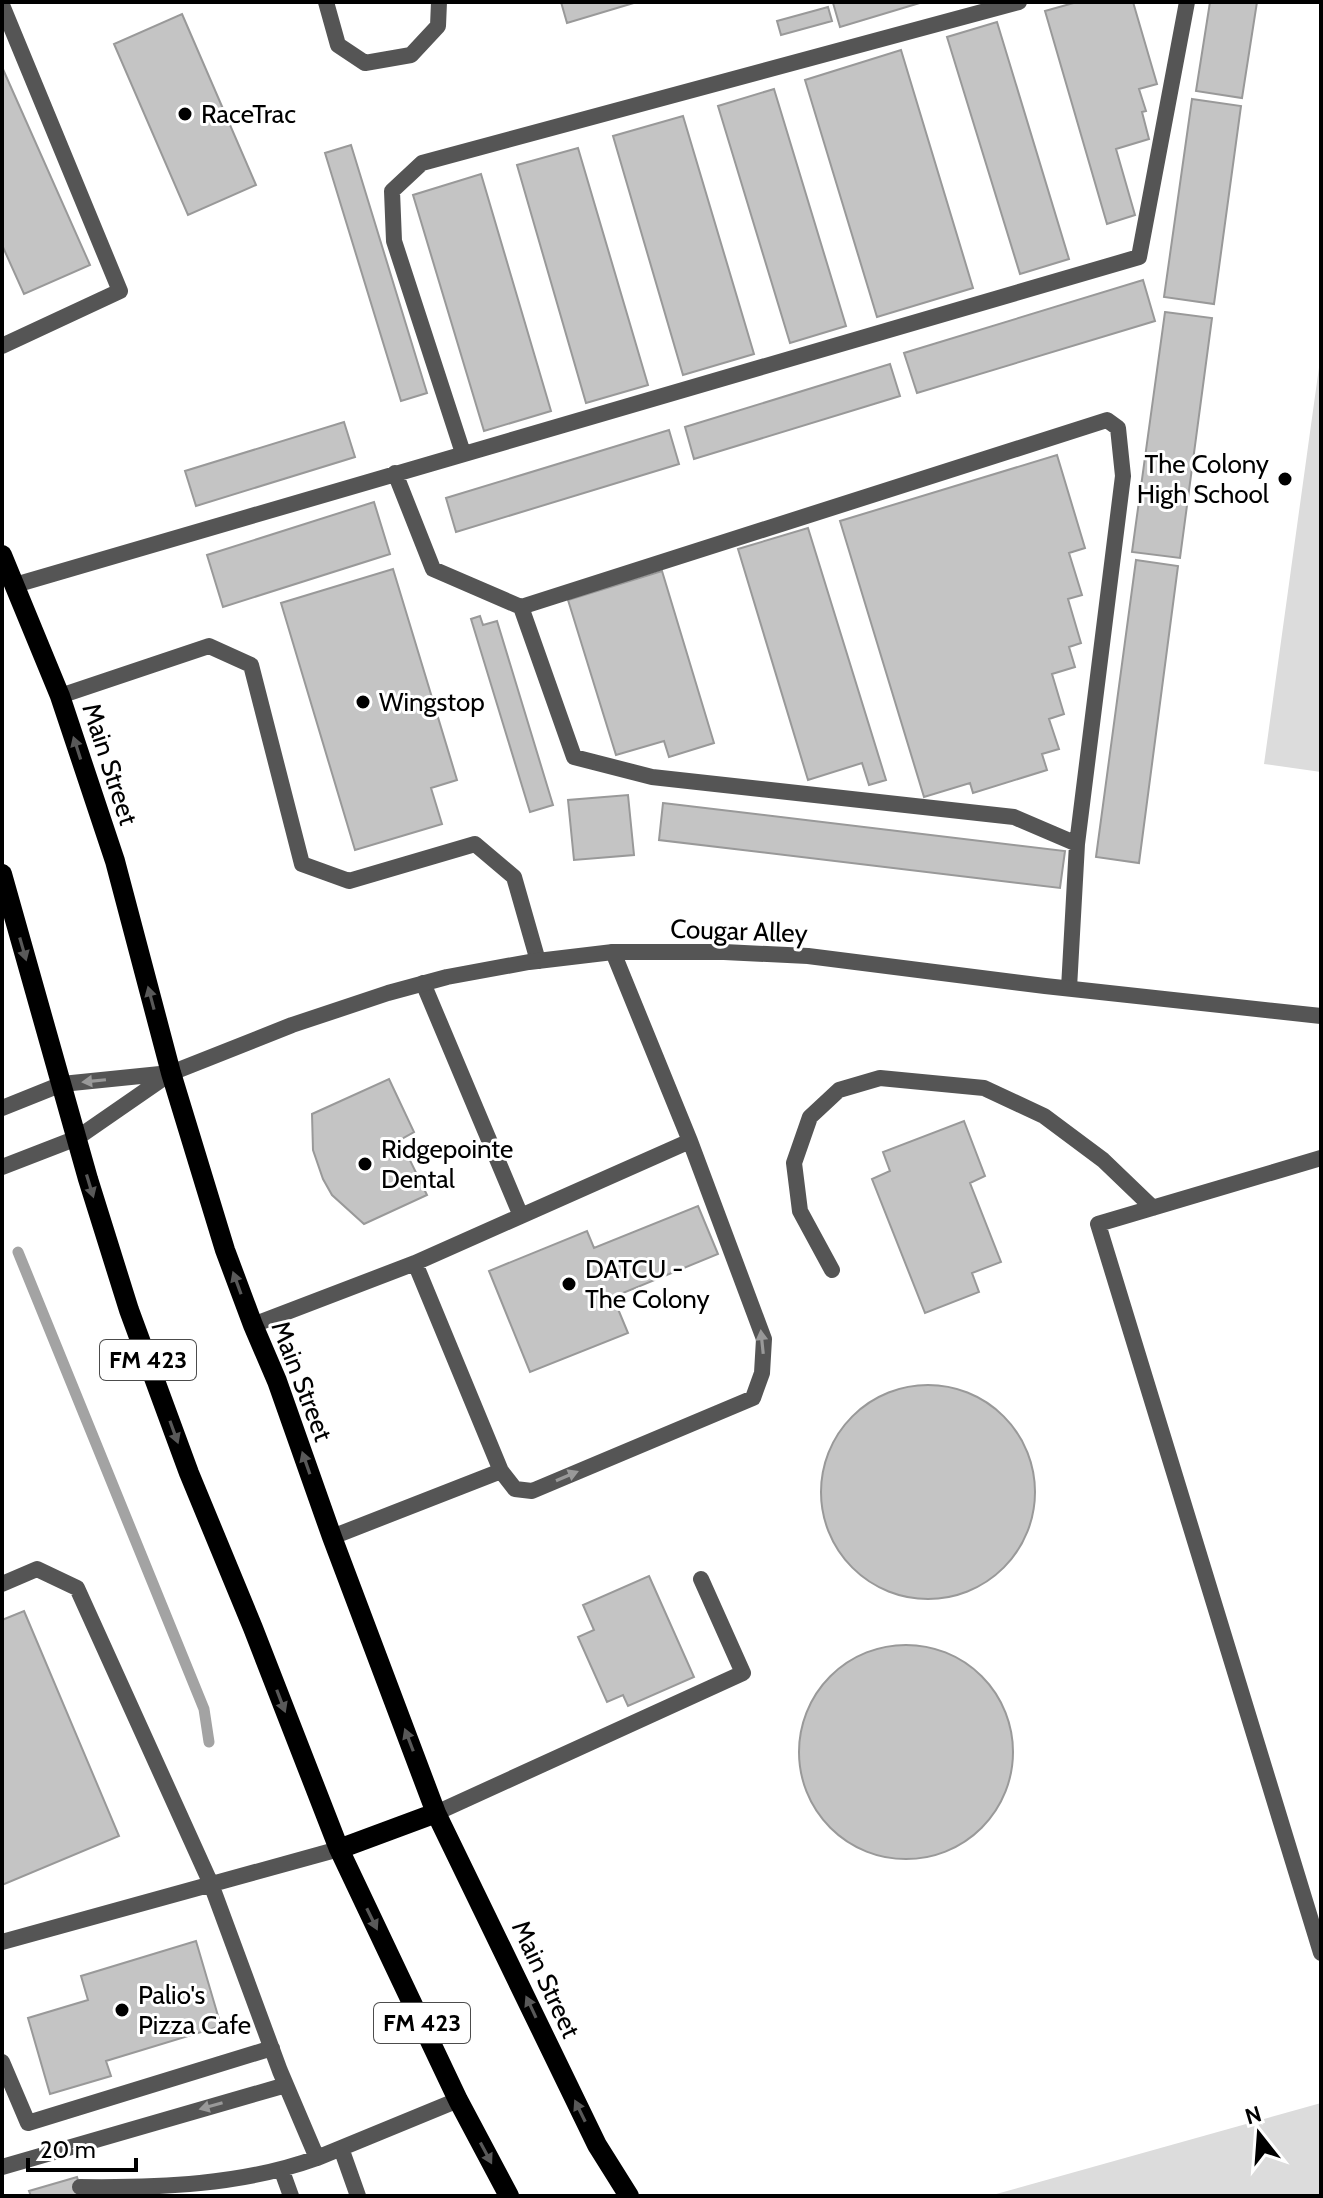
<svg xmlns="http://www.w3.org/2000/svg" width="1323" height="2198" viewBox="0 0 1323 2198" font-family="Cabin,sans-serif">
	<rect width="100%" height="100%" fill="#fff"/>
	<path fill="#dcdcdc" d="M1321 353V772L1264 764Z
		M1321 2103V2196H989Z"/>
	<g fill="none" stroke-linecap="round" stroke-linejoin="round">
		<path stroke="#a3a3a3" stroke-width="11" d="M18 1252 204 1709 209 1742"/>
	</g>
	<path fill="#c4c4c4" stroke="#999" stroke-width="2" d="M561 2H637L567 23Z
		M836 2H923L840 27 833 3Z
		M1077 2H1133L1157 84 1139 89 1146 111 1142 112 1149 139 1116 149 1135 215 1107 224 1045 11Z
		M1210 2H1257L1242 98 1196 91Z
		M828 7 832 21 781 35 777 21Z
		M182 14 256 185 188 215 114 44Z
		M997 22 1069 259 1020 274 947 37Z
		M901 50 973 288 877 317 805 80Z
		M2 67 90 265 24 294 2 245Z
		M774 89 846 326 790 343 718 106Z
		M1192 99 1241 106 1214 304 1164 297Z
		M683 116 754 354 683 375 613 136Z
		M351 145 427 393 401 401 325 153Z
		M578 148 648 385 586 403 517 165Z
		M481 174 551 411 484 431 413 195Z
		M1143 280 1155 321 917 393 904 353Z
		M1165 312 1212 318 1180 558 1132 552Z
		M890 364 900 396 694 459 685 427Z
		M344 422 355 457 196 506 185 471Z
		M669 430 679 464 456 532 446 498Z
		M1057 455 1085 548 1069 553 1082 595 1068 599 1081 643 1069 647 1075 667 1052 674 1064 714 1049 719 1059 749 1042 754 1047 770 973 793 970 783 924 797 840 521Z
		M374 502 390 554 223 607 207 555Z
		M808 528 886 780 869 785 862 763 808 780 738 549Z
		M1136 560 1178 566 1139 863 1096 857Z
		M393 569 457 780 431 788 442 824 355 850 281 603Z
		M662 571 714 743 669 757 664 741 616 755 568 600Z
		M480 616 483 625 497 621 553 805 530 812 471 619Z
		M628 795 634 855 574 860 568 800Z
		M663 803 1065 851 1060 888 659 840Z
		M389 1079 414 1132 400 1140 427 1195 364 1224 332 1195 323 1179 313 1150 312 1114Z
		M964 1121 985 1176 970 1183 1001 1262 972 1273 979 1292 925 1313 872 1179 890 1171 883 1152Z
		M698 1206 718 1254 613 1297 628 1333 530 1372 489 1271 587 1231 594 1248Z
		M821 1492a107 107 0 1 1 214 0a107 107 0 1 1-214 0Z
		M649 1576 694 1677 628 1706 623 1695 607 1702 578 1637 594 1630 583 1605Z
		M24 1611 119 1836 2 1885V1620Z
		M799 1752a107 107 0 1 1 214 0a107 107 0 1 1-214 0Z
		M196 1941 221 2026 106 2061 111 2076 50 2094 28 2018 88 2000 81 1976Z
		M77 2177 83 2196H31L29 2191Z"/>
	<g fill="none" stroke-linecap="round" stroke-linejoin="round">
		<path stroke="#555" stroke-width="16" d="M326 2 338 45 365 63 411 55 438 26 439 2
			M2 5 120 291 2 346
			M463 453 394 241 392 191 422 163 1019 2
			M395 473 433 569 521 607 574 757 652 777 1014 817 1077 844 1069 988
			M15 585 1139 257 1187 2
			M521 607 1107 420 1118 428 1123 476 1077 844
			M60 696 209 646 251 665 302 864 349 881 475 844 514 877 538 961
			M423 983 521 1216
			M1321 1158 1098 1224 1321 1953
			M832 1270 800 1211 794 1163 810 1117 839 1090 880 1078 984 1088 1044 1116 1103 1160 1153 1208
			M253 1325 415 1263 690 1141 613 952
			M501 1471 515 1489 532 1491 753 1398 762 1373 764 1339 690 1141
			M332 1537 501 1471 415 1263
			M2 1584 37 1569 77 1588 211 1884 280 2071 317 2158 458 2100
			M436 1813 743 1673 701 1579
			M2 1942 339 1849
			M2 2062 28 2123 272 2048
			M341 2148 358 2196
			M2 2167 286 2085
			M282 2171 291 2196
			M80 2187C159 2188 242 2185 317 2158"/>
		<path stroke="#555" stroke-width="16" d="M2 1108 62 1084 170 1073
			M2 1167 77 1138 171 1073 292 1025 388 993 447 977 529 962 613 952H724L808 956 1045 986 1321 1016"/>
		<path stroke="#000" stroke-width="20" d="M2 555 60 696 115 861 171 1073 225 1250 253 1325 277 1381 332 1537 436 1813 597 2145 629 2196
			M2 874 88 1179 129 1310 189 1473 253 1628 339 1849 458 2100 509 2196
			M339 1849 436 1813"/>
	</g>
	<defs><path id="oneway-solid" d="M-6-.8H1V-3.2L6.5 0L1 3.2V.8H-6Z" transform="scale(2)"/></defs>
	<g fill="#595959">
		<use href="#oneway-solid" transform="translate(77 748) rotate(-108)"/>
		<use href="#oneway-solid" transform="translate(23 949) rotate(74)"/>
		<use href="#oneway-solid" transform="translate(151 998) rotate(-105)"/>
		<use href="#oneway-solid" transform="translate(90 1186) rotate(73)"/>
		<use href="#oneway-solid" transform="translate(237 1283) rotate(-110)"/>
		<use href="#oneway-solid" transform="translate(174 1432) rotate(70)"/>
		<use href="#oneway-solid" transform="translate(306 1463) rotate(-109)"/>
		<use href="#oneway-solid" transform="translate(281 1701) rotate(69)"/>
		<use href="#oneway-solid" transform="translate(409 1740) rotate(-111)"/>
		<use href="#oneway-solid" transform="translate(372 1919) rotate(64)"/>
		<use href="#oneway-solid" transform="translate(531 2007) rotate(-115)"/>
		<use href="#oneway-solid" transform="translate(580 2111) rotate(-116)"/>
		<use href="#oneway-solid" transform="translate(486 2153) rotate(62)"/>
	</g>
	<g fill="#999">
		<use href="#oneway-solid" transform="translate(94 1081) rotate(174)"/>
		<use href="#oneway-solid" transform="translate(762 1342) rotate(-96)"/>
		<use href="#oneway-solid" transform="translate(567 1476) rotate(-23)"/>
		<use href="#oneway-solid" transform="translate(211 2106) rotate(164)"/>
	</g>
	<g fill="#000" stroke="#fff" stroke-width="3">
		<circle cx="185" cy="114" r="8"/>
		<circle cx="1285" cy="479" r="8"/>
		<circle cx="363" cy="702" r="8"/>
		<circle cx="365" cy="1164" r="8"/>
		<circle cx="569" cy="1284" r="8"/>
		<circle cx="122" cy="2010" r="8"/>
	</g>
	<g text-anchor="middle" stroke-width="6" stroke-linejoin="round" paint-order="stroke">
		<g fill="#fff" stroke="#4c4c4c" stroke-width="2">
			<rect x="100" y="1340" width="96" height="40" rx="6"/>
			<rect x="374" y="2003" width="96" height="40" rx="6"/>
		</g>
		<g font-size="24" font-weight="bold" fill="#000">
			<text x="148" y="1368">FM 423</text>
			<text x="422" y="2031">FM 423</text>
		</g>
		<g font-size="26" fill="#000" stroke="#fff" text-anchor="start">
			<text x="201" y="123">RaceTrac</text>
			<text x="1269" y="473" text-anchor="end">The Colony<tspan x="1269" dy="30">High School</tspan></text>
			<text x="379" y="711">Wingstop</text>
			<text x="381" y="1158">Ridgepointe<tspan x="381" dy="30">Dental</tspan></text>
			<text x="585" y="1278">DATCU -<tspan x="585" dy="30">The Colony</tspan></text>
			<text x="138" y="2004">Palio's<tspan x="138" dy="30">Pizza Cafe</tspan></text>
		</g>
		<g font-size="26" fill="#000" stroke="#fff">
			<text transform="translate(110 764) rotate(72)" y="9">Main Street</text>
			<text transform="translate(739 931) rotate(2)" y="9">Cougar Alley</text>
			<text transform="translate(302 1381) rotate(69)" y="9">Main Street</text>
			<text transform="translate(546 1979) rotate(65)" y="9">Main Street</text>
		</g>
	</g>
	<rect width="1323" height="2198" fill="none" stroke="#000000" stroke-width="8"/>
	<g transform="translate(1259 2134) rotate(343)" stroke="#ffffff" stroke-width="6" paint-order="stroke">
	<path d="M0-6L14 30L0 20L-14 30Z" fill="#000000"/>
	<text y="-12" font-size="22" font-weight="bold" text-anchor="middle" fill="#000000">N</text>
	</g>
	<path d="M28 2158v12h108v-12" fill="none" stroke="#000000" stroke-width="4"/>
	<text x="40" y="2158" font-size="24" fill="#000000" stroke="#ffffff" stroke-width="6" paint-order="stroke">20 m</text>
</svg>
